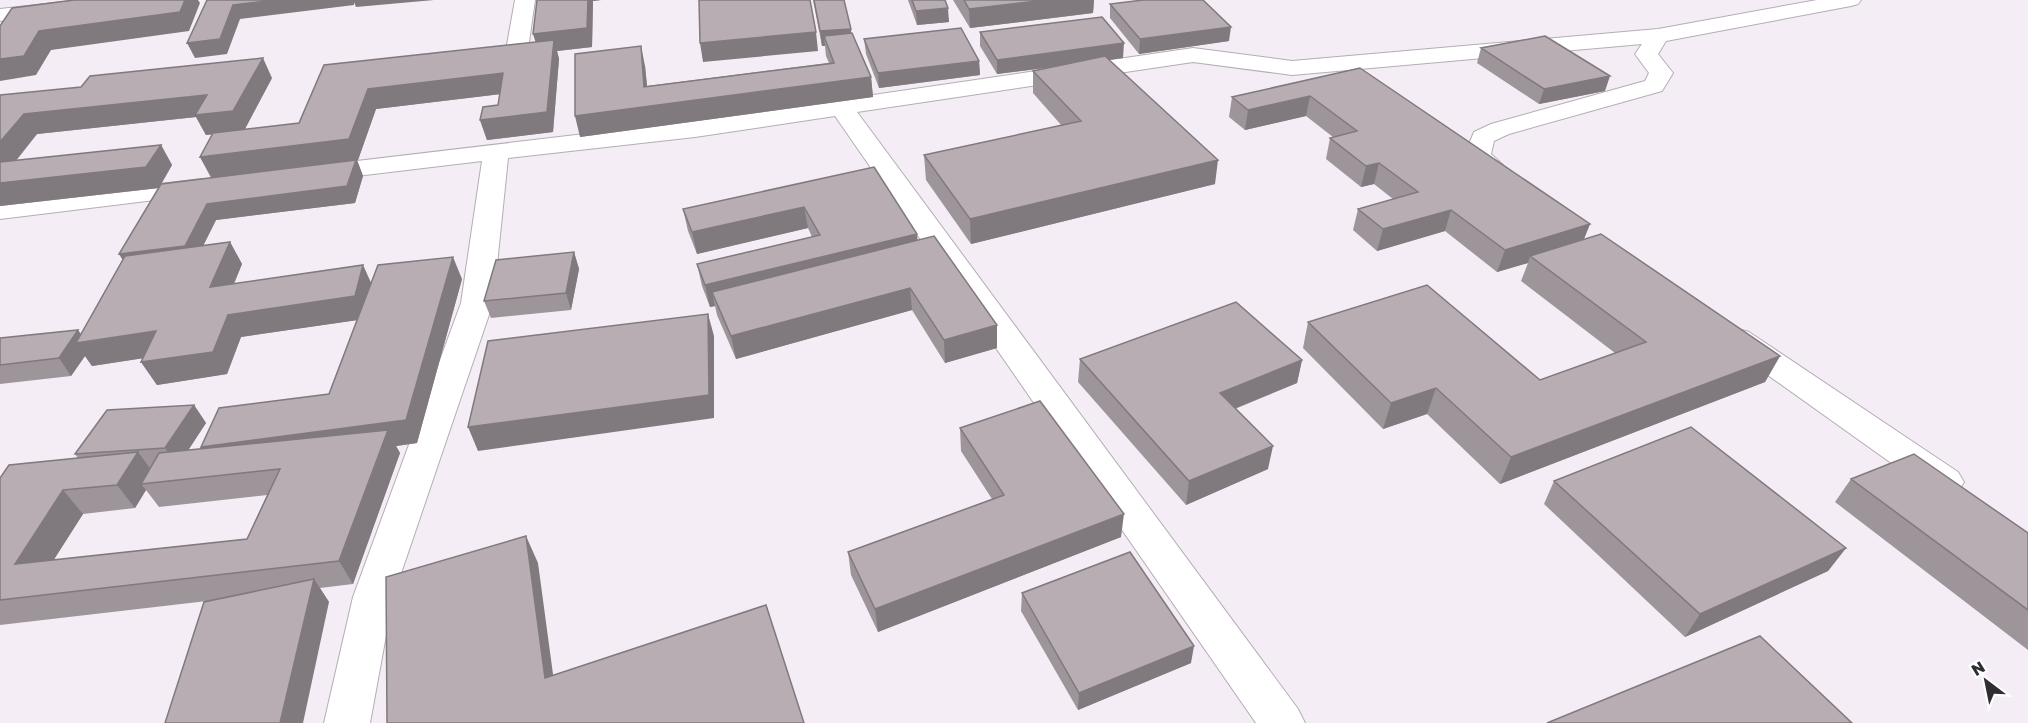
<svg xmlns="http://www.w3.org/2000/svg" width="2028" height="723" viewBox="0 0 2028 723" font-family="'Golos Text',sans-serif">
	<rect width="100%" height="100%" fill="#f5edf6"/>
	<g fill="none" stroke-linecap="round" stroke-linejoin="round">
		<g stroke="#b4adb5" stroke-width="2">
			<path id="minor" d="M82 0H151L148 4 141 6 0 21V9Z
				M515 0H535L527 56 524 61 516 63 508 61 505 56Z
				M1817 0H1861L1858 4 1851 6 1666 41 1658 54 1673 73 1662 91 1509 134 1494 141 1491 154 1518 179 1514 185C1495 190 1475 172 1464 156L1474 132 1491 124 1645 81 1649 73 1635 54 1642 44 1292 75 1193 62 857 112 1298 709 1305 723H1256L835 116 695 137 508 158 493 303 393 597 370 723H324L353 597 461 303 482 161 315 181 306 179 302 173 306 167 695 121 1193 48 1292 61 1658 29Z
				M202 179 212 181 216 187 212 193 0 219V203Z
				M1738 329 1749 332 1958 472 1964 482 1958 492 1945 496 1932 492 1727 346 1722 339 1727 332Z"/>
		</g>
		<use href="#minor" fill="#fff" fill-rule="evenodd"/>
	</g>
	<path fill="#9d9599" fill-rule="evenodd" d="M537 0H601L593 1 592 47 557 51 559 59 553 132 487 140 480 120 498 105 500 94 376 109 358 160H357L363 176 355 203 216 220 203 246 230 242 242 264 234 284 371 283 462 279 417 443 396 446 400 453 353 584 320 588 329 602 207 601 0 625V478L78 458 75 454 194 405 206 423 188 450 202 449 201 447 329 394 357 320 241 337 227 374 157 385 141 362 143 358 92 366 85 356 71 376 0 384V338L81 334 123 260 119 254 159 188 0 206V95L272 78 244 130 299 123 536 42ZM196 117 206 135 213 134 200 157 211 178 161 184 172 165 161 145 16 161 37 134ZM146 490 159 507 267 495 247 539 53 560 83 514 135 508Z
		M813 0H844L851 33 871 77 873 97 580 137 645 66 647 86 829 63 826 56 825 46H822Z
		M908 0H945L949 22 917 25Z
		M953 0H1094L1093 13 970 28Z
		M1110 4 1229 41 1139 54 1110 18Z
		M980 32 1123 58 1109 60 1215 184 971 244 926 180 924 155 1062 126 1033 93V71L1047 68 997 74 980 46Z
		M864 39 979 61 980 75 879 88 866 54Z
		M1481 48 1605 91 1539 104 1477 63Z
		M1360 68 1590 224 1584 239 1780 356 1765 382 1500 484 1427 414 1383 429 1303 348 1308 322 1540 380 1615 353 1521 281 1528 263 1497 272 1445 231 1377 251 1353 230 1358 209 1393 199 1374 184 1361 187 1326 159 1330 138 1333 137 1306 116 1245 130 1229 117 1232 97Z
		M874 167 917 240 997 325V348L945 363 912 310 736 359 717 315 715 306 710 307 702 286 697 264 812 237 808 228 697 254 688 231 683 209Z
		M574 252 579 269 571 310 491 318 484 301Z
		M1080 359 1302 360 1297 383 1235 409 1268 469 1186 505 1078 382Z
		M960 428 1121 537 878 632 851 575 848 552 992 499 961 451Z
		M1851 479 2028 533V650L1835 502Z
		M1554 481 1846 548 1828 571 1685 637 1544 504Z
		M1022 593 1191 663 1078 710 1021 611Z"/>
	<path fill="#80797d" d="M185 0H198L200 3 189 31 51 50 36 75 0 81V59L39 31Z
		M276 0H434L356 7 354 2V5L240 19 227 54 195 58 187 43 233 5Z
		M588 0H601L593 1 592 47 557 51 559 59 553 132 487 140 480 120 547 112 539 53 533 34Z
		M1046 0H1094L1093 13 970 28 969 9Z
		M948 8 949 22 917 25 916 11Z
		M1231 27 1229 41 1139 54 1140 39Z
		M851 29 852 43 824 36 825 46H822L820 31Z
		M816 32 818 51 703 62 700 43Z
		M1124 43 1123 58 997 74V60Z
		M641 46 645 66 649 106 871 77 873 97 580 137 575 116 644 87Z
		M263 58 272 78 244 131 206 135 196 117 37 134 0 180V142L24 114Z
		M979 61 980 75 879 88 878 73Z
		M503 73 510 93 376 109 358 160H357L363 176 355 203 216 220 195 262 130 271 119 254 207 204 212 178 200 157 349 139 368 89Z
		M1610 76 1605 91 1539 104 1544 89Z
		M1310 96 1306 116 1245 130 1248 110Z
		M161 145 172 165 159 188 0 206V183Z
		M1218 160 1215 184 971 244 970 219Z
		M1379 163 1374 184 1361 187 1366 166Z
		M804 207 808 228 697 254 692 232Z
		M1451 210 1445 231 1377 251 1383 229Z
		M1590 224 1581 246 1530 256 1528 263 1497 272 1505 250Z
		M917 234 919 255 712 292 715 306 710 307 705 285Z
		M230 242 242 264 223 309 210 287Z
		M574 252 579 269 571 310 566 293Z
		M453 257 462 279 417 443 396 446 400 453 353 584 339 561 382 448 216 470 201 447 406 420Z
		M363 265 373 287 365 319 241 337 227 374 157 385 141 362 228 315Z
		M910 288 912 310 736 359 731 336Z
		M708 314 714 336V418L478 451 468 427Z
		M997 325V348L945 363 944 340Z
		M78 330 87 342 156 331 171 354 92 366 85 356 71 376 59 358Z
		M1780 356 1765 382 1500 484 1511 457Z
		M1302 360 1297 383 1216 416 1220 393Z
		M1436 388 1427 414 1383 429 1391 403Z
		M194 405 206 423 178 466 165 448Z
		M1273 446 1268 469 1186 505 1189 481Z
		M138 452 155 475 141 484 146 490 135 508 117 485Z
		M63 490 83 514 36 588 15 564Z
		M1124 514 1121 537 878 632 875 609Z
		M526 536 538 563 557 704 545 678Z
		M1846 548 1828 571 1685 637 1700 614Z
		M314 579 329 602 303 723H280Z
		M1194 646 1191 663 1078 710 1079 693Z"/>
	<path fill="#b7adb2" stroke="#80797d" stroke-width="1.5" d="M74 0H185L180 12 39 31 24 56 0 59V26L12 8Z
		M207 0H276L233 5 220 39 187 43Z
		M537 0H588L587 28 533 34Z
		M699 0H810L816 32 700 43Z
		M814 0H844L851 29 820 31Z
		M912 0H945L948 8 916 11Z
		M964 0H1046L969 9Z
		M1143 0H1203L1231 27 1140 39 1110 4Z
		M1102 17 1124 43 997 60 980 32Z
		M961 28 979 61 878 73 864 39Z
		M852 33 871 77 575 116V54L641 46 644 87 834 63 824 36Z
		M1545 36 1610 76 1544 89 1481 48Z
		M554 40 547 112 480 120 483 107 498 105 503 73 368 89 349 139 200 157 213 133 299 123 324 65Z
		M1105 56 1218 160 970 219 924 155 1081 121 1033 71Z
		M263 58 233 111 195 115 207 95 24 114 0 142V95L81 87 90 76Z
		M1360 68 1590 224 1505 250 1451 210 1383 229 1358 209 1418 192 1379 163 1366 166 1330 138 1357 131 1310 96 1248 110 1232 97Z
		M161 145 146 167 0 183V162Z
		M356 160 347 186 207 204 185 246 119 254 161 184Z
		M874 167 917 234 705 285 697 264 820 235 804 207 692 232 683 209Z
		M1601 234 1780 356 1511 457 1436 388 1391 403 1308 322 1427 285 1540 380 1646 342 1530 256Z
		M934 236 997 325 944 340 910 288 731 336 712 292Z
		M230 242 210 287 363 265 355 296 228 315 213 352 141 362 156 331 76 343 125 256Z
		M574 252 566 293 484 301 496 260Z
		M453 257 406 420 201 447 219 408 329 394 378 265Z
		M1236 302 1302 360 1220 393 1273 446 1189 481 1080 359Z
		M708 314 709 395 468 427 488 341Z
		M78 330 59 358 0 365V338Z
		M1040 401 1124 514 875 609 848 552 1004 495 960 428Z
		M194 405 165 448 75 454 107 410Z
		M1691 427 1846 548 1700 614 1554 481Z
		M388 430 339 561 0 600V478L9 465 138 452 117 485 63 490 15 564 247 539 280 469 141 484 159 453Z
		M1914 454 2028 533V610L1851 479Z
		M526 536 545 678 766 605 804 723H387L386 577Z
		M1130 552 1194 646 1079 693 1022 593Z
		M314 579 280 723H165L204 602Z
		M1760 636 1852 723H1547Z"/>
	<g transform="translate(1986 681) rotate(328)" stroke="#fefdff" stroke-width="4.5" paint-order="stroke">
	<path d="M0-4.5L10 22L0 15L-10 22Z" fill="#302d30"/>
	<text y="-9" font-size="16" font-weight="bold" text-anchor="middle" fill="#302d30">N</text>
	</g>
</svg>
